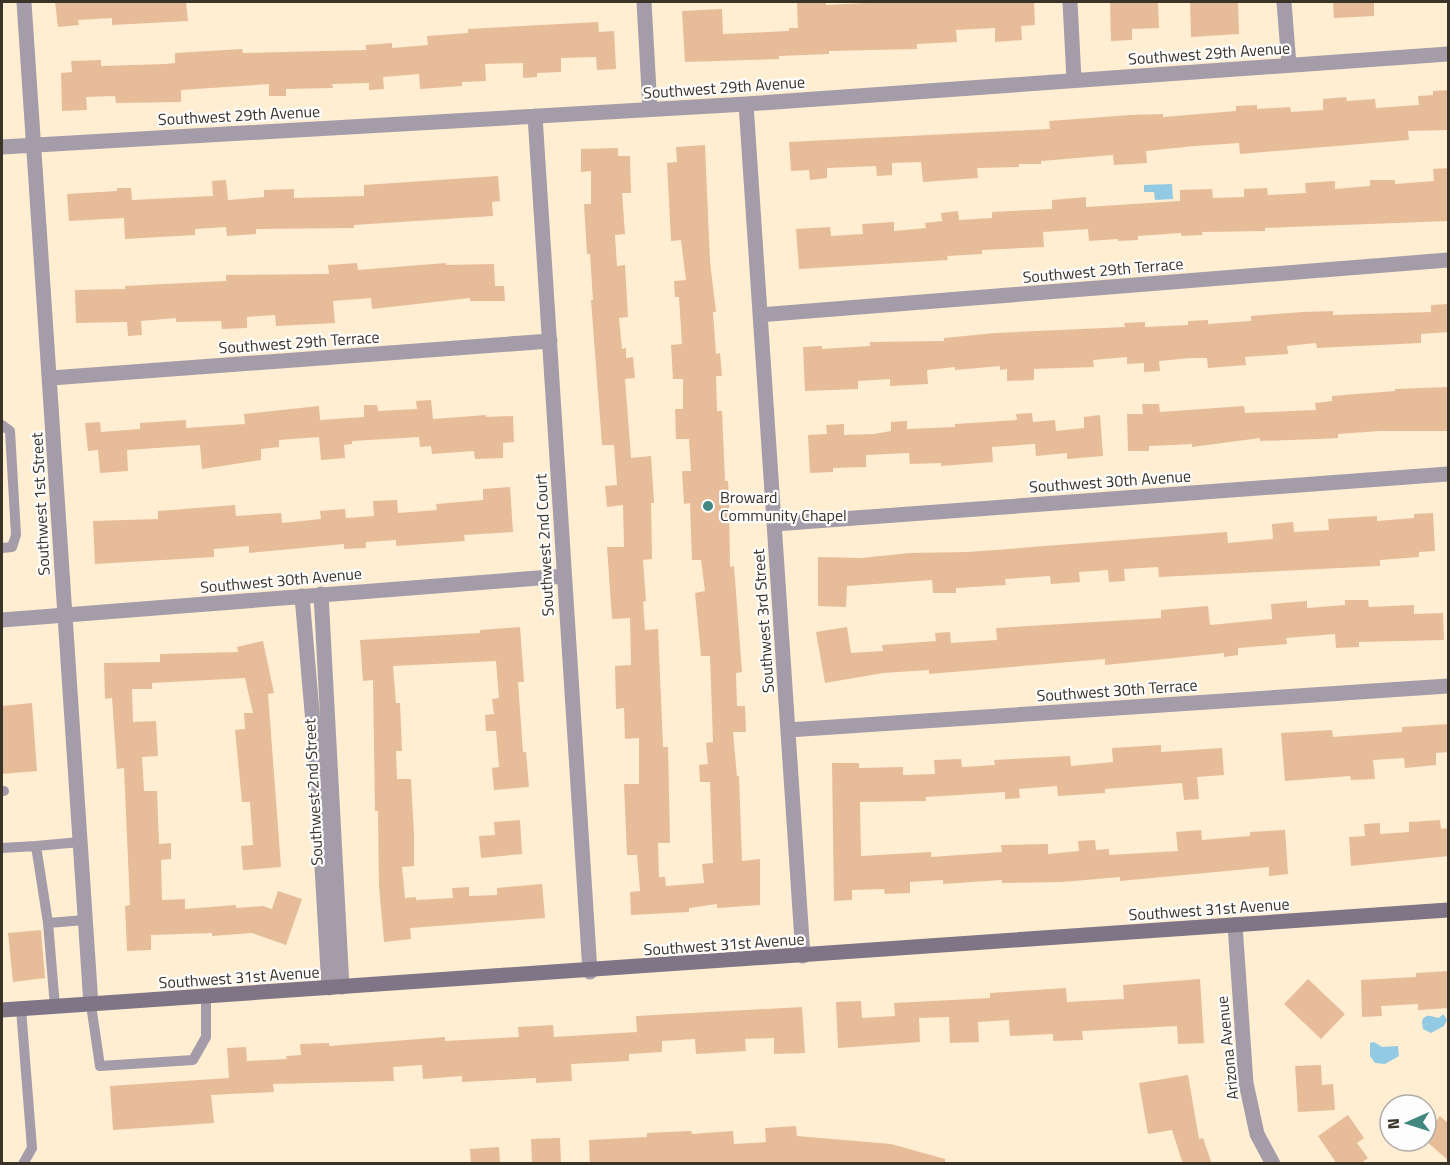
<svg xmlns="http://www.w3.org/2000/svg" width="1450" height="1165" viewBox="0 0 1450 1165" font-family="'Titillium Web',sans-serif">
	<rect width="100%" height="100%" fill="#ffeed1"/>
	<path fill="#92cae3" d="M1172 184 1173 199 1155 200 1154 192H1144V185Z
		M1443 1014 1447 1020 1444 1026 1431 1033 1423 1029 1422 1021C1426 1012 1432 1017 1439 1018Z
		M1374 1042 1382 1047 1398 1046 1399 1056 1385 1064 1375 1063 1370 1056V1043Z"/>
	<path fill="#e7bc99" d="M55 2H186L188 21 112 25V18L78 20 79 25 58 27Z
		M826 2V5L886 2H1034L1035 25 1021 26 1022 40 995 42V28L956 30 957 42 917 44V49L829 51V54L779 56V59L685 62 682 11 722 9 723 34 789 31V28H798L797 3Z
		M1110 2H1158L1159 28 1132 29V40L1111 41Z
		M1190 2H1238L1239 34 1191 37Z
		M1333 2H1374V16L1334 18Z
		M598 22 599 32 614 31 616 69 597 70 596 57 561 58V72L537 73V77L523 78V63L485 64 486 81 462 82V86L420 89 419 74 383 77 384 89 369 90V83L332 84 333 88 286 89V96H269V84L181 90V102L116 103 115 96 86 97 87 110 62 111 61 73 72 72 71 61 101 60V66L166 64 175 63V53L242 49 243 53 366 50V45L392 43V48L428 45 427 36 468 33V29Z
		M1449 90V130L1408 131 1409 140 1240 154 1239 143 1195 146 1146 151 1147 163 1114 165 1113 155 1041 161V164H1019V167L977 168 978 178 923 182 921 162 892 163V175L877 176 876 166 827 168V178L810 180 809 170 791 171 789 142 1050 129 1049 121 1131 115 1163 114V117L1236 111V106L1257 105V109L1290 107 1291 112 1323 110V99L1346 97 1347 101 1375 99 1376 108 1419 105 1418 96 1433 95V91Z
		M705 145 710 262 716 312H713L716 354 720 353 722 376H716L717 411H722L725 481H728L729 501 730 567 734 566 742 672 736 673 737 706H745L746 732H733L737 776H739L742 861 760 859V905L717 908V904L689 908V912L631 915 630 892 640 891 637 855H627L624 784H639V738L625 739 624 708 616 709 615 666 631 665 630 618 612 619 607 547H624L623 505 607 507 605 486 617 485 614 445H602L591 300H593L590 254H587L584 204H591V171L581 172V149L618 148V156H630L631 193H622L625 234 615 235 617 266 625 265 628 317 619 318 622 349 626 348V358L633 357 635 378 625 379 631 458 651 456 654 503H651L652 559 643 560 646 601 643 602 645 630 658 629 663 747H668L670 843H658L659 877H665L666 886 704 883 702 864 713 863 710 782H700L699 765 708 764 706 743 713 742 710 656H701L695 593 705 591 701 560H692L690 503 684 504 682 471H691L689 439H676L675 409H683V379H673L671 345 682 344 679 297H675L674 281 686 280 681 240 671 241 667 163 677 162 676 147Z
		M1449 168V221L1265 228V231L1202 232V235L1181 236V233L1138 236V240L1118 241V239L1089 241 1088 229 1043 232 1044 247 982 250V254L947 256 948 260 799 269 796 229 830 227 831 236 863 234 862 224 894 222V231L926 228 925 223 942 221 941 213 958 211 959 220 992 218V212L1052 209V200L1086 197V207L1180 201V190L1212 189 1213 198 1244 197V189L1267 188 1268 195 1306 193 1305 183 1335 181V189L1370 186V180H1395V184L1434 181 1433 169Z
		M498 176 500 201 492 202 493 216 354 225V228L256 229V234L227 236 226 227 195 229V235L125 239 124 218 69 221 67 194 117 191V188H131L132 200 213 196 212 181 226 180 228 200 264 197V190L294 189V198L364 196V185Z
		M357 263 358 270 446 263V265L494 264 495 286H504L505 301H470V298L372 309 371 298 333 301 335 323 276 326 275 315 247 317V328L222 329 221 321 176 322V318L141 321 142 335 128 336 127 322 76 323 75 290 125 289V286L226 281V275L329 274 328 265Z
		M1449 304V332L1421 334V343L1317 348 1316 343 1287 346 1288 354 1245 357 1246 365 1208 368 1207 358H1191L1159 361 1160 371 1144 372V363L1127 364V357L1093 360 1094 367 1034 369V380L1007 381V369L1000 370V366L955 370V367L927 370 928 384 890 386V379L858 381V389L805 391 803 347 822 346V349L870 346V342L944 341V338L995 333 1125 327 1124 323 1145 322V327L1188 325V321L1208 320V324L1251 321V316L1302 312 1333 311V315L1431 312V305Z
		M1449 387V431H1380L1338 434V438L1318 439 1260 441V438L1192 447V444L1149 446V451H1128L1127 414H1143L1142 404H1159L1160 412 1244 406 1245 413 1316 410 1315 403 1332 401V396L1395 391V389Z
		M431 400 433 419 486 415V417L513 416 514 442 503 443V458L475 459 474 451 432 454 431 446 420 447 419 437 352 441V444L344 445 345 458 321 460 319 437 279 440V447L261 449V460L202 469 200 445 127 450 128 471 100 473 98 450 88 451 85 423 100 422 101 432 140 429V423L186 420V428L245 424 244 414 319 406 320 420 364 417V405H377L378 411 417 409 416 401Z
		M1032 413 1033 422 1055 420 1056 431 1084 428V417L1100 415 1103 456 1067 459V453L1036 456 1035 444 992 447 993 462 941 466V463L910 464 909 453 866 455V467L833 468V472L810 473 808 435 827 434 826 425 844 424V435L874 434 891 431V422L907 421V429L955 427V424L1017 420 1016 414Z
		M510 487 513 532 464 535 465 541 396 546V540L366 542V548L344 549V544L249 553V546L214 549V557L95 564 93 521 158 519V511L235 505 236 516 281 513 282 523 321 519 320 511 345 509 346 518 374 516 373 501 397 500 398 513 437 510 436 504 483 500V489Z
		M1433 513 1435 551 1419 552V557L1380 560V566L1159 577 1158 567 1124 569 1125 581 1109 582 1108 570 1079 572 1080 582 1051 584 1050 576 1005 579 1006 585 956 588V593H933L932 580 847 586 846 607 818 606V557L861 558 910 553 968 552 1227 532 1228 543 1273 539 1272 524 1293 522 1294 532 1329 530 1328 519 1377 516V521L1414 518V514Z
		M1345 600H1368L1369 607 1414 605V614L1443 613 1444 640 1359 642V647L1336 648 1335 634 1286 638 1287 644 1238 648V655L1224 657V653L1105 665V659L929 674V670L883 673 825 683 816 632 847 627 851 653 883 651 882 645 936 641 935 633 950 632 951 643 997 640 996 628 1161 618V610L1208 606 1210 625 1272 619 1271 604 1307 601V608L1345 605Z
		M520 627 524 682H518L523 752H526L529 787 494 790 492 768 499 767 496 731H486L485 715 494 714 492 699 499 698 496 661 393 666 396 703H400L402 751H396L397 779H411L414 835V866L402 867 405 898 416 897V900L453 898 452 888 469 887V896L497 895V888L542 884 545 918 410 928 411 939 384 942 379 886 378 811H375L373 680 363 681 360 640 480 633V630Z
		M263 641 274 693 268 694 281 867 243 870 241 846 253 845 250 802H242L235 730 245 729 244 713H253L245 678 152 683V689H132L133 722 156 721 158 756 142 757 144 791H157L159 844 171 843V859L161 860 162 900 185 899V909L236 905V908L263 906 272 909 278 891 302 899 286 945 252 933 212 936V933L151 935V950L127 951 125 906 130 905 124 768 117 769 112 698 105 699 104 663 160 662V654L238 652 237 647Z
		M32 703 37 771 2 774V706Z
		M1449 724V752L1436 753V765L1405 768 1404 758 1373 760 1375 779 1351 780 1350 776 1285 781 1281 733 1332 730 1333 737 1402 732V727Z
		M1161 745V752L1222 748 1224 775 1197 777 1199 799 1184 800 1182 783 1105 789V793L1058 796 1057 786 1019 789 1020 798 1005 799V792L926 797V801L860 802 861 856 931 852V857L1002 852 1001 845 1048 844V854L1079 851 1078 841 1095 840 1096 850 1109 849V855L1178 851 1176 832 1201 830 1202 840 1250 836V832L1285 830 1288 874 1269 876V867L1120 881V877L1062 882 1002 883V880L943 884V880L910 882V893L885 894 884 889 852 890V900L834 901 832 763H859V768L903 767V775L935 774 934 760 961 759 962 767 995 765 994 760 1070 756 1071 766 1113 762 1112 748Z
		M520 820 522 854 481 858 479 836 495 835 494 822Z
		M1440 820 1441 829 1449 828V856L1351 866 1349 837 1365 836 1364 824 1380 823V834L1409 832V822Z
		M41 930 45 978 13 982 8 933Z
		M1449 971V1008L1418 1010V1004L1381 1006 1382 1016 1362 1017 1361 980 1416 977V973Z
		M1200 979 1204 1043 1178 1044 1177 1026 1082 1031 1083 1040 1053 1041V1034L1010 1036 1009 1020 978 1022 979 1042 950 1043 949 1017 919 1018 920 1042 838 1048 836 1002 861 1001 862 1018 895 1016 894 1003 990 998V993L1066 988 1067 1002 1124 999 1123 985Z
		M1308 979 1345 1014 1321 1039 1284 1004Z
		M802 1007 805 1053 774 1054V1038L745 1039 746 1051 696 1054 695 1039 662 1041V1052L629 1054V1061L571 1064 572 1081 536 1083V1078L462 1082V1076L423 1079 422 1065 393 1067 394 1081 273 1084 274 1092 211 1095 214 1123 113 1130 110 1086 229 1078 227 1048 246 1047 247 1061 287 1059 286 1056 301 1055 300 1044 329 1043V1046L445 1037V1041L519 1037 518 1027 553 1025 554 1037 637 1032 636 1016Z
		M1321 1065 1322 1085 1333 1084 1335 1110 1298 1112 1295 1066Z
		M1188 1075 1199 1139 1203 1138 1212 1164H1183L1172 1130 1148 1134 1139 1083Z
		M1348 1115 1364 1138 1357 1143 1368 1158 1360 1164H1337L1318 1136Z
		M1440 1116 1449 1124V1161L1426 1141V1132Z
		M796 1126 797 1136 891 1144 945 1159V1164H590L589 1140 647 1137V1133L691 1131 692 1134 733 1131 734 1144 766 1142 765 1128Z
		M560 1138 561 1164H532L531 1139Z
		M499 1147 500 1164H471L470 1149Z"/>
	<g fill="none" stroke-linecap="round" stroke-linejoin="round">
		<path stroke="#a49da9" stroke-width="10" d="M2 425 10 431 16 535 12 547 2 548
			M2 791H4
			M2 848 36 846
			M48 923 85 920
			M91 1005 100 1066 193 1060 206 1037V997
			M55 1007 48 923 36 846 80 842
			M21 1009 32 1148 23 1164"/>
		<path stroke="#a49da9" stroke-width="15" d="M24 2 91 1005
			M644 2 650 109
			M1070 2 1074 80
			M1284 2 1289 65
			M746 104 803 956
			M535 116 590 972
			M2 147 746 104 1448 54
			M760 315 1448 260
			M51 378 550 341
			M774 524 1448 474
			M321 594 342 987
			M302 596 315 746 329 988
			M2 620 564 576
			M788 730 1448 686
			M1235 925 1246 1083 1257 1134 1273 1164"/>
		<path stroke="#7f7586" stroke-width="15" d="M2 1010 1448 910"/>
	</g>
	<circle fill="#428880" stroke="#fdfdfd" stroke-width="2" cx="708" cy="506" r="6"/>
	<g text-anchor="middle" stroke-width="4.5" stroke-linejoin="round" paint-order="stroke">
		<g font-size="16" fill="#393328" stroke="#fdfdfd">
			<text transform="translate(1209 53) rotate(-4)" y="6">Southwest 29th Avenue</text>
			<text transform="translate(724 87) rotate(-4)" y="6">Southwest 29th Avenue</text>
			<text transform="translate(239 115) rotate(-3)" y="6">Southwest 29th Avenue</text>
			<text transform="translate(1103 270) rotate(-5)" y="6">Southwest 29th Terrace</text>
			<text transform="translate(299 342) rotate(-4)" y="6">Southwest 29th Terrace</text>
			<text transform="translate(1110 481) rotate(-4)" y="6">Southwest 30th Avenue</text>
			<text transform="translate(40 504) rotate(-93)" y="6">Southwest 1st Street</text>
			<text transform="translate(544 545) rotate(-93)" y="6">Southwest 2nd Court</text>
			<text transform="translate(281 580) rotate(-5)" y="6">Southwest 30th Avenue</text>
			<text transform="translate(763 621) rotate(-94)" y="6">Southwest 3rd Street</text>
			<text transform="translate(1117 690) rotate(-4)" y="6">Southwest 30th Terrace</text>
			<text transform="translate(313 792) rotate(-93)" y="6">Southwest 2nd Street</text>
			<text transform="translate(1209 909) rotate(-4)" y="6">Southwest 31st Avenue</text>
			<text transform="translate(724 944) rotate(-4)" y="6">Southwest 31st Avenue</text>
			<text transform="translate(239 977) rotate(-4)" y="6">Southwest 31st Avenue</text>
			<text transform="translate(1227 1048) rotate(-96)" y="6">Arizona Avenue</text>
		</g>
		<g font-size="16" fill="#393328" stroke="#fdfdfd" text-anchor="start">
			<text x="720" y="503">Broward<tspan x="720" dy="18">Community Chapel</tspan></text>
		</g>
	</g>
	<rect width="1450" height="1165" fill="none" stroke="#393328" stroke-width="6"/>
	<g transform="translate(1408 1123) rotate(267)"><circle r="28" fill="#fdfdfd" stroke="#afaca8" stroke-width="1.5"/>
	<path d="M0-4.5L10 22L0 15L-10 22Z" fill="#428880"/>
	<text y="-9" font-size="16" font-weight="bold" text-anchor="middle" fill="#393328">N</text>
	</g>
</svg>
